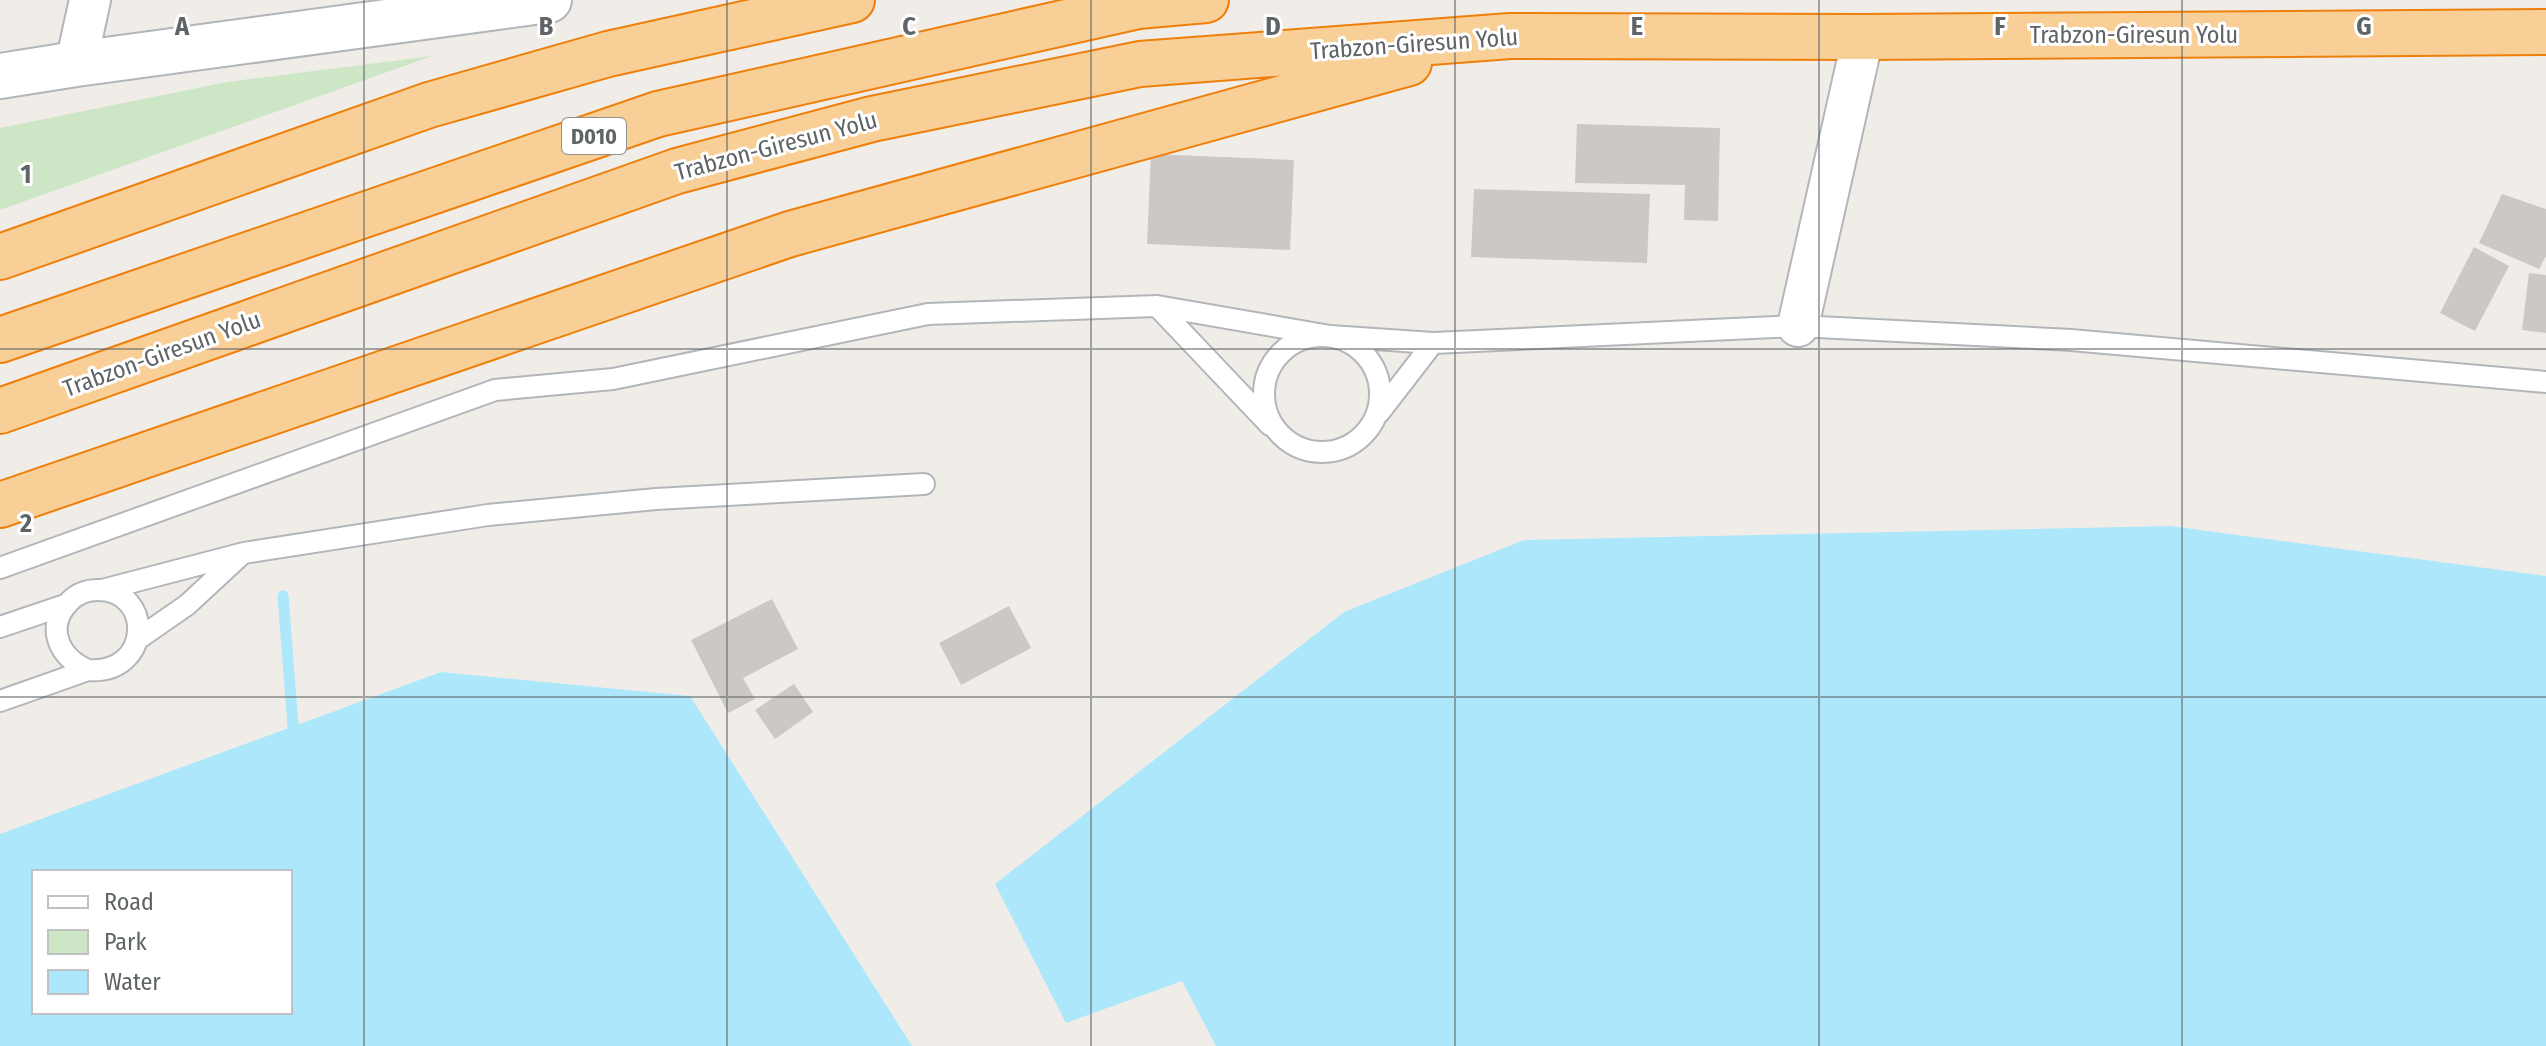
<svg xmlns="http://www.w3.org/2000/svg" width="2546" height="1046" viewBox="0 0 2546 1046" font-family="'Fira Sans Condensed',sans-serif">
	<rect width="100%" height="100%" fill="#f0ede8"/>
	<path fill="#cce6c6" d="M432 56 0 210V128L227 82Z"/>
	<path fill="#ade7fb" fill-rule="evenodd" d="M2170 526 2546 576V1046H1216L1182 981 1066 1023 995 884 1344 612 1524 540Z
		M441 672 690 696 912 1046H0V834ZM290 872V1012H34V872Z"/>
	<g fill="none" stroke-linecap="round" stroke-linejoin="round">
		<path stroke="#ade7fb" stroke-width="11" d="M283 596 293 726"/>
	</g>
	<path fill="#ccc8c4" d="M1577 124 1720 128 1718 221 1684 220 1685 185 1575 183Z
		M1151 154 1294 160 1290 250 1147 244Z
		M1474 189 1650 194 1647 263 1471 257Z
		M2502 194 2546 209V256L2539 269 2479 243Z
		M2474 247 2509 266 2475 331 2440 313Z
		M2529 273 2546 275V333L2522 330Z
		M772 599 798 649 743 678 755 699 728 713 691 640Z
		M1009 606 1031 648 961 685 939 643Z
		M794 684 813 712 775 739 755 710Z"/>
	<g fill="none" stroke-linecap="round" stroke-linejoin="round">
		<g stroke="#b3b6b9" stroke-width="24">
			<path id="lane" d="M1157 306 1270 425
				M1264 394a58 58 0 1 1 116 0a58 58 0 1 1-116 0Z
				M1379 413 1433 343
				M0 568 495 390 613 379 928 314 1157 306 1330 336 1433 343 1798 326 2071 340 2546 382
				M102 590 244 553 488 515 656 499 924 484
				M0 627 65 605
				M138 639 187 605 241 555
				M0 701 88 670C152 675 154 590 98 590 87 590 78 593 70 601 44 626 59 658 88 670"/>
		</g>
		<g stroke="#b3b6b9" stroke-width="44">
			<path id="street" d="M76 64 90 0
				M1798 326 1863 37"/>
		</g>
		<g stroke="#b2b6b9" stroke-width="48">
			<path id="secondary" d="M0 76 76 64 549 0"/>
		</g>
		<g stroke="#ee7f0b" stroke-width="48">
			<path id="highway" d="M0 257 429 105 608 54 852 0
				M0 340 658 114 1138 6 1206 0
				M0 411 677 171 872 119 1140 64 1510 36 1863 37 2546 32
				M0 505 790 234 1409 63"/>
		</g>
		<use href="#lane" stroke="#fff" stroke-width="20"/>
		<use href="#street" stroke="#fff" stroke-width="40"/>
		<use href="#secondary" stroke="#fff" stroke-width="44"/>
		<use href="#highway" stroke="#f8cf97" stroke-width="44"/>
	</g>
	<path fill="none" stroke="#5f6467" stroke-width="2" stroke-opacity="0.55" d="M364 0V1046M727 0V1046M1091 0V1046M1455 0V1046M1819 0V1046M2182 0V1046M0 349H2546M0 697H2546"/>
	<g text-anchor="middle" stroke-width="6" stroke-linejoin="round" paint-order="stroke">
		<rect fill="#fff" stroke="#8f9295" stroke-width="2" x="562" y="118" width="64" height="36" rx="6"/>
		<g font-size="22" font-weight="bold" fill="#5f6467">
			<text x="594" y="144">D010</text>
		</g>
		<g font-size="24" fill="#5f6467" stroke="#fff">
			<text x="2134" y="43">Trabzon-Giresun Yolu</text>
			<text transform="translate(1414 44) rotate(-4)" y="8">Trabzon-Giresun Yolu</text>
			<text transform="translate(776 146) rotate(-15)" y="8">Trabzon-Giresun Yolu</text>
			<text transform="translate(162 354) rotate(-20)" y="8">Trabzon-Giresun Yolu</text>
		</g>
	</g>
	<g font-size="26" text-anchor="middle" font-weight="bold" fill="#5f6467" stroke="#fff" stroke-width="6" stroke-linejoin="round" paint-order="stroke">
		<text x="182" y="35">A</text>
		<text x="546" y="35">B</text>
		<text x="909" y="35">C</text>
		<text x="1273" y="35">D</text>
		<text x="1637" y="35">E</text>
		<text x="2000" y="35">F</text>
		<text x="2364" y="35">G</text>
		<text x="26" y="183">1</text>
		<text x="26" y="532">2</text>
	</g>
	<rect x="32" y="870" width="260" height="144" fill="#ffffff" stroke="#bfc1c2" stroke-width="2"/>
	<rect x="48" y="896" width="40" height="12" fill="#ffffff" stroke="#bfc1c2" stroke-width="2"/>
	<text x="104" y="910" font-size="24" fill="#5f6467">Road</text>
	<rect x="48" y="930" width="40" height="24" fill="#cce6c6" stroke="#bfc1c2" stroke-width="2"/>
	<text x="104" y="950" font-size="24" fill="#5f6467">Park</text>
	<rect x="48" y="970" width="40" height="24" fill="#ade7fb" stroke="#bfc1c2" stroke-width="2"/>
	<text x="104" y="990" font-size="24" fill="#5f6467">Water</text>
</svg>
